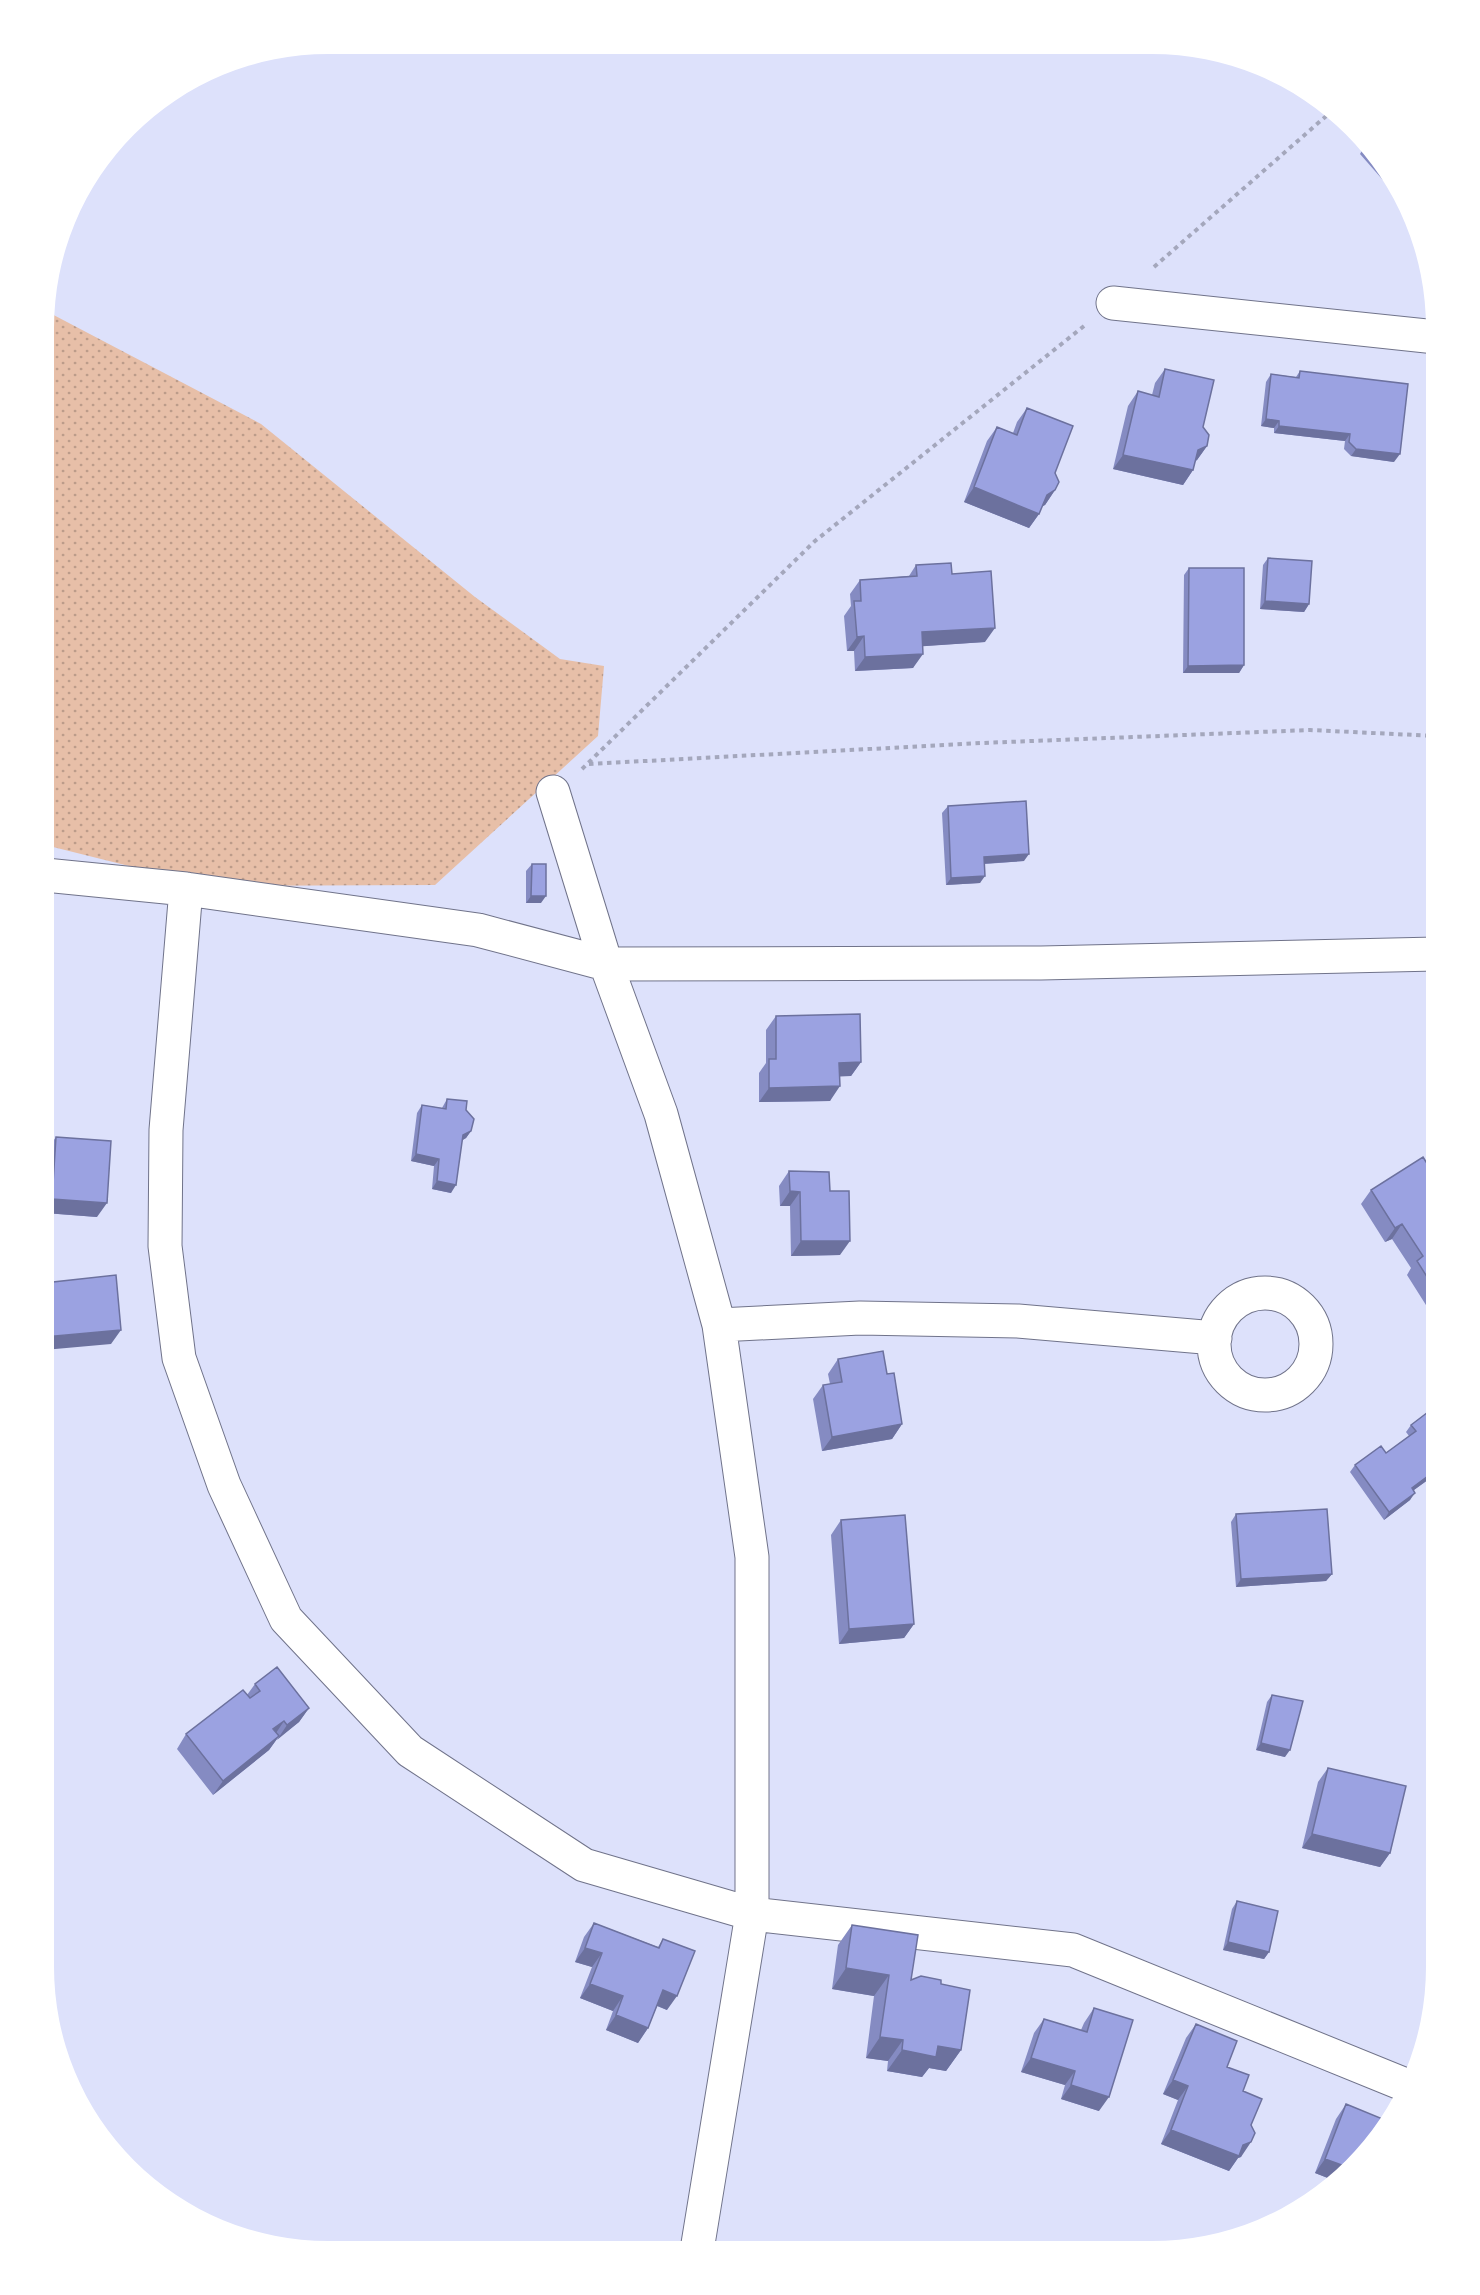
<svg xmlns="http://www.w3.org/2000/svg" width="1480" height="2295" viewBox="0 0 1480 2295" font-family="'DejaVu Sans',sans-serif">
	<defs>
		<pattern id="grass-dots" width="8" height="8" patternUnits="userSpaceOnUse" patternTransform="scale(1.5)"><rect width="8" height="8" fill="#e7bfa8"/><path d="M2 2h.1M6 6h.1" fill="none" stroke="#bc9c8a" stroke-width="1.8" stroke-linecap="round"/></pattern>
	</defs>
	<rect width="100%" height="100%" fill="#dde1fb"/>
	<path fill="url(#grass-dots)" d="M46 311 261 424 475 597 560 659 604 666 598 736 435 885 209 886 45 845Z"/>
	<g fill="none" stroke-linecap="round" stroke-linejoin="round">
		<g stroke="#70738a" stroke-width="35">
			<path id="minor" d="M1113 303 1436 337
				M553 792 606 964 661 1114 719 1325 752 1557V1914L697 2250
				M45 875 186 889 478 930 606 964 1041 963 1436 954
				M186 889 166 1130 165 1246 179 1358 224 1485 286 1619 410 1751 584 1865 752 1914 1073 1950 1408 2086
				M1214 1344a51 51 0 1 1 102 0a51 51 0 1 1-102 0Z
				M719 1325 860 1318 1018 1321 1215 1338"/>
		</g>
		<path stroke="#a4a7bc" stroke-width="4" stroke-dasharray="4.5 4.5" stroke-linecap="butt" d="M1154 267 1333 110
			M589 764 982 743 1310 730 1436 736
			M582 769 815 541 1084 326"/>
		<use href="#minor" stroke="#fff" stroke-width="33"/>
	</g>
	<path fill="#858bc2" d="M1366 144 1377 155 1394 183 1389 187 1360 154Z
		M1165 369 1203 427 1207 446 1197 460 1195 461 1193 470 1183 485 1113 469 1128 406 1138 391 1152 395 1155 383Z
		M1300 371 1394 462 1351 456 1344 449 1345 441 1274 433V428L1261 426 1266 382 1271 374 1296 377Z
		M1027 408 1055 473V490L1045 505 1042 506 1039 514 1029 528 964 502 987 441 997 427 1013 433 1017 422Z
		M1268 558 1309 604 1304 612 1260 609 1263 565Z
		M916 565 952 574 985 642 923 646 913 668 855 671 854 651H847L844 616 851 606 850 594 860 580 909 576Z
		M1189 568 1244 665 1239 673H1183L1184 575Z
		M948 806 1024 861 985 864 980 883 946 885 942 813Z
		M532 864 541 903H526V871Z
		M776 1016 861 1062 851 1076H840L830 1101 759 1102V1073L766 1063V1030Z
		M447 1099 466 1110 471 1131 466 1138 462 1140 451 1193 432 1189 434 1166 411 1161 417 1113 422 1105 442 1108Z
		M56 1137 97 1217 45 1213 46 1151Z
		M789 1171 830 1191 840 1255 791 1256 790 1206H780L779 1186Z
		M1436 1178V1310L1431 1313 1407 1275 1411 1268 1392 1239 1385 1242 1361 1204 1371 1190Z
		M838 1359 887 1374 902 1424 892 1439 822 1451 813 1399 823 1385 830 1384 828 1374Z
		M1436 1406V1474L1414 1490 1410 1500 1384 1520 1350 1472 1355 1465 1386 1453 1409 1436 1406 1432 1411 1425Z
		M1236 1514 1332 1574 1326 1581 1236 1587 1231 1522Z
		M841 1520 914 1624 904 1638 839 1644 831 1535Z
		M255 1684 309 1708 299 1722 277 1739 269 1750 213 1795 177 1749 186 1734 247 1695Z
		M1272 1695 1285 1757 1256 1750 1267 1702Z
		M1328 1768 1390 1853 1380 1867 1302 1848 1318 1782Z
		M1237 1901 1269 1952 1264 1959 1223 1950 1232 1909Z
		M594 1923 658 1947 663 1939 667 2010 657 2006 648 2028 638 2043 606 2030 613 2011 580 1998 592 1967 575 1962 584 1937Z
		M852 1925 911 1980 941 1984 961 2050 946 2071 929 2068 922 2077 887 2071 888 2061 866 2058 874 1996 832 1989 838 1945Z
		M1094 2008 1099 2111 1061 2099 1065 2085 1021 2072 1034 2033 1044 2019 1081 2030 1084 2023Z
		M1196 2024 1227 2067 1243 2091 1251 2125 1241 2157 1238 2158 1229 2171 1161 2144 1178 2100 1163 2094 1186 2038Z
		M1346 2104 1339 2181 1338 2182 1315 2173 1336 2119Z"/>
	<path fill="#6c719e" d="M1266 419 1279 421 1274 428 1261 426Z
		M1279 426 1350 434 1345 441 1274 433Z
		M1207 446 1197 460 1188 465 1198 450Z
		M1356 449 1400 454 1394 462 1351 456Z
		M1123 455 1193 470 1183 485 1113 469Z
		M974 487 1039 514 1029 528 964 502Z
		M1055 490 1045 505 1037 509 1047 495Z
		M1265 601 1309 604 1304 612 1260 609Z
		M995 628 985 642 912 647 922 632Z
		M864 636 854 651H847L857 637Z
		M923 654 913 668 855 671 865 657Z
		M1244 665 1239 673H1183L1188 666Z
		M1029 854 1024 861 979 864 984 857Z
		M985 876 980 883 946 885 951 878Z
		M531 896H546L541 903H526Z
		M861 1062 851 1076 829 1077 839 1063Z
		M840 1086 830 1101 759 1102 769 1088Z
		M471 1131 466 1138 458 1143 463 1135Z
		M416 1154 439 1159 434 1166 411 1161Z
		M437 1181 456 1185 451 1193 432 1189Z
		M790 1191 800 1192 790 1206H780Z
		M52 1199 107 1203 97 1217 45 1213V1209Z
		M1402 1224 1392 1239 1385 1242 1395 1228Z
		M801 1241H850L840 1255 791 1256Z
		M121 1330 111 1344 44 1350V1337Z
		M902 1424 892 1439 822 1451 832 1437Z
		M1436 1470V1474L1407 1495 1412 1488Z
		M1415 1493 1410 1500 1384 1520 1389 1512Z
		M1332 1574 1326 1581 1236 1587 1241 1579Z
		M914 1624 904 1638 839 1644 849 1629Z
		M309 1708 299 1722 277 1740 287 1725Z
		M284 1721 274 1736 273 1729Z
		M279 1736 269 1750 213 1795 223 1781Z
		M1261 1743 1290 1750 1285 1757 1256 1750Z
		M1312 1834 1390 1853 1380 1867 1302 1848Z
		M1228 1942 1269 1952 1264 1959 1223 1950Z
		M585 1948 602 1953 592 1967 575 1962Z
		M846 1968 889 1975 874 1996 832 1989Z
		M590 1984 623 1996 613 2011 580 1998Z
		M663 1990 677 1996 667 2010 653 2004Z
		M616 2015 648 2028 638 2043 606 2030Z
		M880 2037 903 2040 888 2061 866 2058Z
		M938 2046 961 2050 946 2071 929 2068 922 2077 887 2071 902 2050Z
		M1031 2058 1075 2071 1065 2085 1021 2072Z
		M1173 2080 1188 2086 1178 2100 1163 2094Z
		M1071 2085 1109 2097 1099 2111 1061 2099Z
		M1171 2130 1243 2145 1251 2142 1241 2157 1238 2158 1229 2171 1161 2144Z
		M1325 2159 1350 2168 1338 2182 1315 2173Z"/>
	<path fill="#9ba2e1" stroke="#6c719e" stroke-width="1.5" d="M1165 369 1214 380 1203 427 1209 435 1207 446 1198 450 1193 470 1123 455 1138 391 1159 397Z
		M1300 371 1408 384 1400 454 1356 449 1349 442 1350 434 1279 426V421L1266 419 1271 374 1299 378Z
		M1027 408 1073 426 1055 473 1059 482 1055 490 1047 495 1039 514 974 487 997 427 1017 435Z
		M1268 558 1312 561 1309 604 1265 601Z
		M951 563 952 574 991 571 995 628 922 632 923 654 865 657 864 636 857 637 854 601H861L860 580 917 576 916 565Z
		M1189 568H1244V665L1188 666Z
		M1026 801 1029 854 984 857 985 876 951 878 948 806Z
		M532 864H546V896H531Z
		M860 1014 861 1062 839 1063 840 1086 769 1088V1059H776V1016Z
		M447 1099 467 1101 466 1110 474 1119 471 1131 463 1135 456 1185 437 1181 439 1159 416 1154 422 1105 446 1109Z
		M56 1137 111 1141 107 1203 52 1199Z
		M1423 1157 1436 1178V1291L1417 1261 1423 1256 1402 1224 1395 1228 1371 1190Z
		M789 1171 829 1172 830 1191H849L850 1241H801L800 1192 790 1191Z
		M116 1275 121 1330 44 1337V1283Z
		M883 1351 887 1374 894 1373 902 1424 832 1437 823 1385 842 1382 838 1359Z
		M1436 1406V1470L1412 1488 1415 1493 1389 1512 1355 1465 1381 1446 1386 1453 1416 1431 1411 1425Z
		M1327 1509 1332 1574 1241 1579 1236 1514Z
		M905 1515 914 1624 849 1629 841 1520Z
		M277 1667 309 1708 287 1725 284 1721 273 1729 279 1736 223 1781 186 1734 243 1690 250 1698 260 1691 255 1684Z
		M1272 1695 1303 1701 1290 1750 1261 1743Z
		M1328 1768 1406 1786 1390 1853 1312 1834Z
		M1237 1901 1278 1911 1269 1952 1228 1942Z
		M594 1923 659 1948 663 1939 695 1951 677 1996 663 1990 648 2028 616 2015 623 1996 590 1984 602 1953 585 1948Z
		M852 1925 918 1935 911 1980 921 1976 941 1980V1984L970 1990 961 2050 938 2046 936 2057 902 2050 903 2040 880 2037 889 1975 846 1968Z
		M1094 2008 1133 2020 1109 2097 1071 2085 1075 2071 1031 2058 1044 2019 1087 2032Z
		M1196 2024 1237 2041 1227 2067 1249 2075 1243 2091 1262 2099 1251 2125 1255 2133 1251 2142 1243 2145 1239 2156 1171 2130 1188 2086 1173 2080Z
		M1346 2104 1390 2122 1388 2125 1350 2168 1325 2159Z"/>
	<path d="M0 0H1480V2295H0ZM328 54H1152A274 274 0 0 1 1426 328V1967A274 274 0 0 1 1152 2241H328A274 274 0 0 1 54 1967V328A274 274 0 0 1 328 54Z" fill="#fff" fill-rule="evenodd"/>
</svg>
